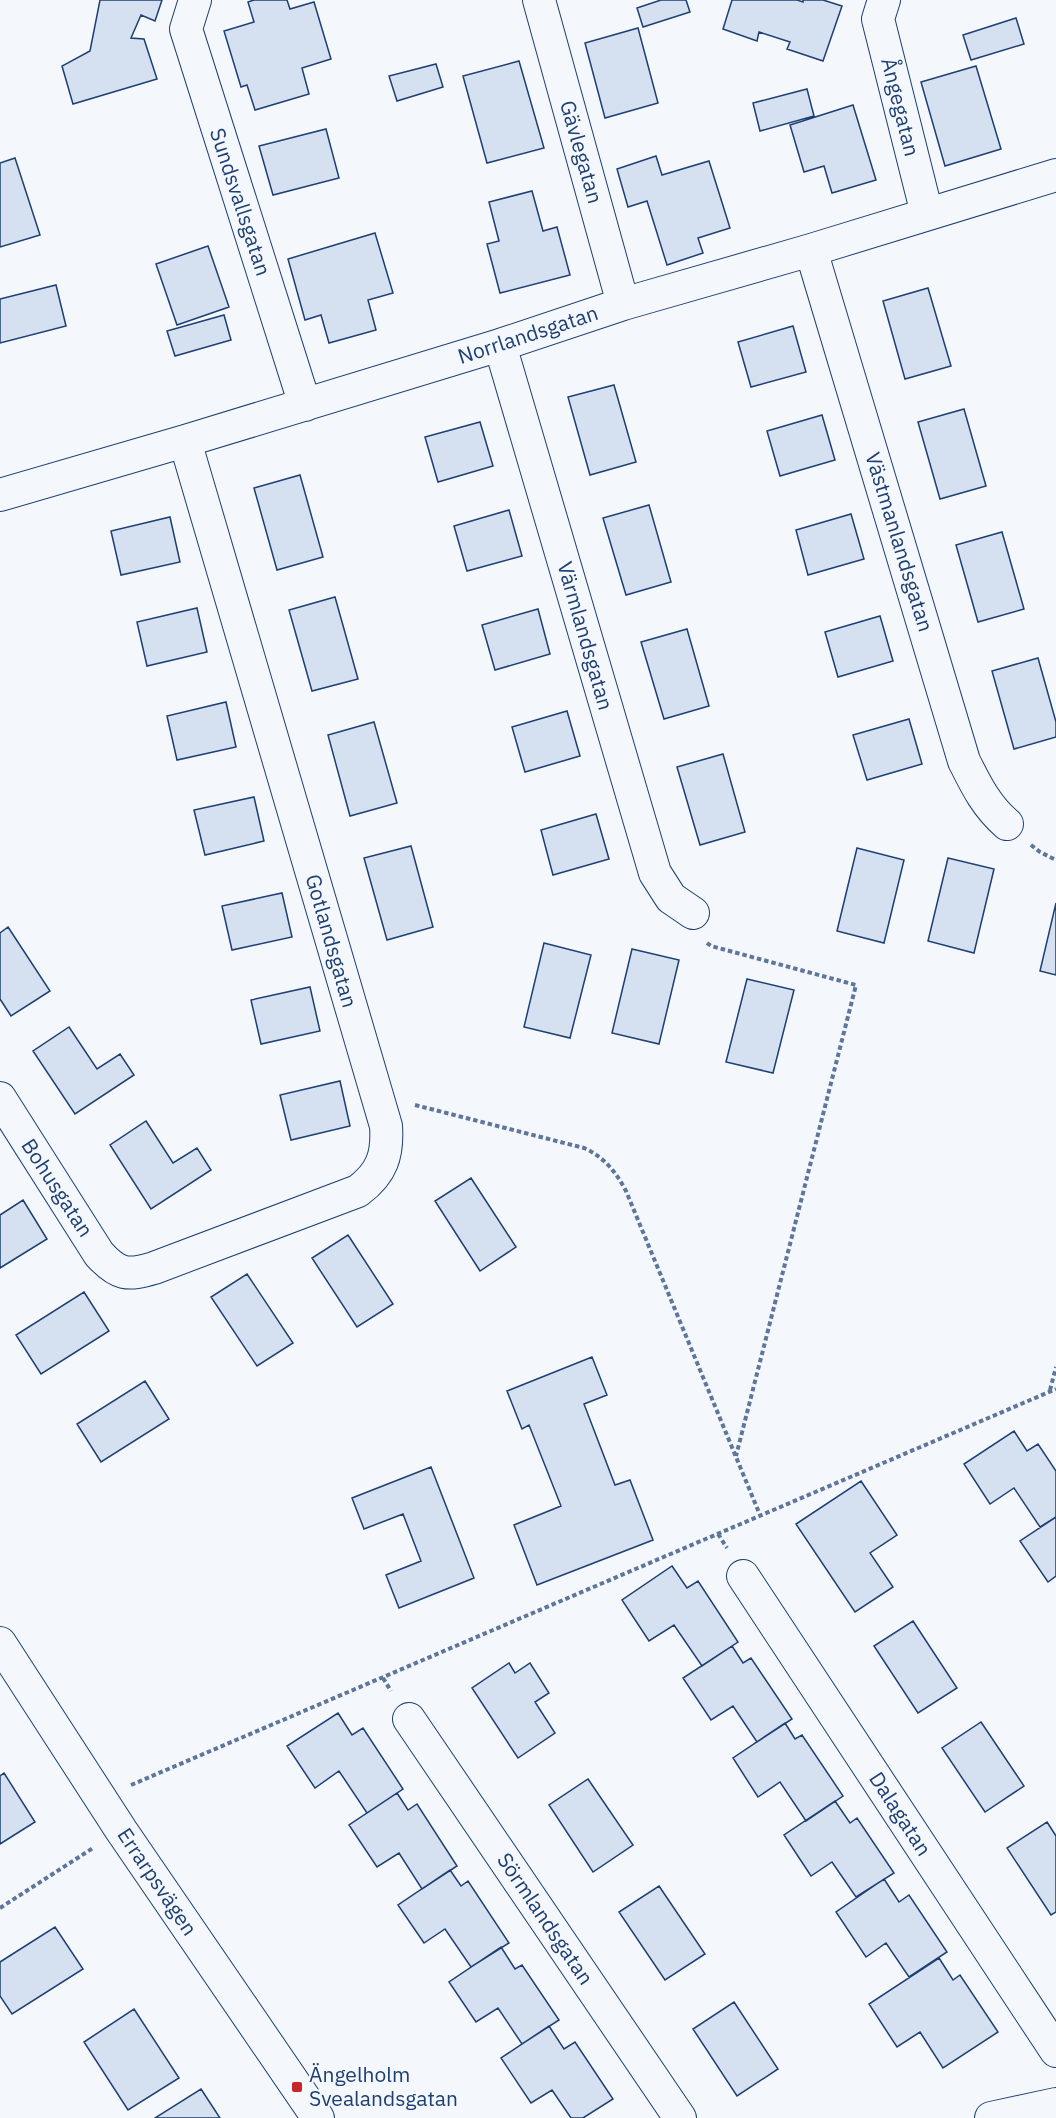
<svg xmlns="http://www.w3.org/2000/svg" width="1056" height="2118" viewBox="0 0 1056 2118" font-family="'IBM Plex Sans',sans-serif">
	<rect width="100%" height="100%" fill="#f4f7fb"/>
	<path fill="#d5e0f0" stroke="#1d3f73" stroke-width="1.5" d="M100 0H162L155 21 141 15 131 38 144 39 157 79 73 104 62 66 90 51Z
		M254 0H287L290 9 314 2 331 59 302 68 309 94 255 110 247 85 241 87 224 31 254 22 248 2Z
		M661 0H686L690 12 643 27 637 8Z
		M732 0H797L803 2V0H823L842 6 823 61 787 49 790 42 759 32 757 41 723 29Z
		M1016 18 1024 44 971 60 963 35Z
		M638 28 658 103 605 118 585 43Z
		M519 61 544 148 487 163 463 76Z
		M436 64 443 87 397 101 389 76Z
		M976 66 1001 149 945 166 921 82Z
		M807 89 814 116 760 131 753 103Z
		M853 105 876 180 832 193 824 166 804 172 790 125Z
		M326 129 339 178 273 195 259 146Z
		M656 156 662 175 709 161 730 228 698 238 703 253 667 265 647 201 628 207 617 169Z
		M15 158 40 235 0 247V163Z
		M532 191 543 231 557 227 570 275 500 293 487 244 499 241 489 202Z
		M375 233 393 293 368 300 376 330 329 343 321 315 305 320 288 259Z
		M208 246 229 307 177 325 156 264Z
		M56 285 66 326 0 343V299Z
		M928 288 951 366 905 379 883 301Z
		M224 315 231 340 175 356 167 331Z
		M793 326 806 372 751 387 738 342Z
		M614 385 636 462 590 475 568 397Z
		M964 409 986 486 940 499 918 422Z
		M822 415 835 460 780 476 767 431Z
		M480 422 493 466 438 482 425 437Z
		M300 475 323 557 277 570 254 488Z
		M649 505 671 582 626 595 603 518Z
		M509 510 522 556 467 571 454 526Z
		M851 514 864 559 808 575 796 530Z
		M170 517 180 562 121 575 111 531Z
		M1002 532 1024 609 978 622 956 545Z
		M335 597 358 679 312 691 289 610Z
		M197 608 207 652 147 666 137 622Z
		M538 609 550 654 495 670 482 625Z
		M880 616 893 661 838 677 825 632Z
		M687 629 709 706 664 719 641 642Z
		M1038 658 1056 722V737L1014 749 992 671Z
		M226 702 236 747 177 760 167 716Z
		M567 711 580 756 525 772 512 727Z
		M909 719 922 764 867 780 853 735Z
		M374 722 397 803 350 816 328 735Z
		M723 754 745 832 700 845 677 767Z
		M254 797 264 841 205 855 194 810Z
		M596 814 609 859 553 875 541 830Z
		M411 846 433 927 387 940 364 858Z
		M857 848 904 860 884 943 837 931Z
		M948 858 994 869 974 953 928 941Z
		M282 893 292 937 232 950 222 906Z
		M1056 903V975L1040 971Z
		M8 927 50 991 11 1016 0 999V933Z
		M544 943 591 955 570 1038 524 1027Z
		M632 949 679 960 659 1044 612 1033Z
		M747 979 794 990 773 1073 726 1062Z
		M310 987 320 1031 261 1044 251 1000Z
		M69 1027 97 1069 120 1054 134 1075 75 1114 33 1051Z
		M340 1081 350 1126 291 1140 280 1095Z
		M146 1121 173 1163 197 1148 211 1170 151 1209 110 1145Z
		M471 1178 516 1247 480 1271 435 1201Z
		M23 1200 47 1239 0 1268V1215Z
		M348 1235 393 1304 357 1327 312 1258Z
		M247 1274 293 1343 257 1366 211 1297Z
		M84 1292 109 1331 41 1374 16 1335Z
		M592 1357 607 1395 584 1404 615 1485 630 1480 653 1540 537 1585 514 1525 561 1506 529 1425 522 1429 507 1391Z
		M145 1381 169 1419 101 1462 77 1424Z
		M1014 1431 1027 1451 1038 1444 1056 1471V1517L1040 1527 1014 1488 990 1504 964 1464Z
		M431 1467 474 1578 399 1608 386 1575 421 1561 403 1514 364 1529 352 1498Z
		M861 1481 897 1535 870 1553 893 1587 855 1612 796 1524Z
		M1056 1517V1576L1048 1582 1020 1541Z
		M672 1566 687 1588 698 1581 738 1642 702 1666 674 1625 649 1641 622 1600Z
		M913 1621 957 1688 918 1713 874 1646Z
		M732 1646 743 1663 751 1658 792 1719 757 1742 733 1706 711 1720 683 1678Z
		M509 1663 515 1673 530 1663 549 1693 535 1702 555 1733 518 1758 472 1688Z
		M338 1713 352 1735 363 1728 403 1789 367 1813 339 1771 315 1788 287 1746Z
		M981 1722 1024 1786 985 1812 942 1748Z
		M785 1723 795 1739 802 1735 843 1796 806 1821 780 1782 758 1797 733 1758Z
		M4 1773 35 1822 0 1844V1776Z
		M588 1779 633 1845 593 1872 549 1805Z
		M397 1793 408 1810 417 1804 457 1866 422 1889 399 1853 377 1867 349 1825Z
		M835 1801 850 1823 857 1818 894 1873 856 1897 832 1862 811 1876 784 1835Z
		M1047 1822 1056 1836V1912L1051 1915 1007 1848Z
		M450 1870 461 1886 468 1881 509 1943 471 1967 445 1929 424 1943 398 1905Z
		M884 1879 899 1902 909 1895 947 1952 909 1977 886 1943 866 1957 836 1912Z
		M659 1886 705 1954 665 1980 619 1912Z
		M55 1927 83 1969 12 2014 0 1996V1962Z
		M501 1947 515 1969 522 1965 559 2020 522 2044 498 2008 476 2022 449 1982Z
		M939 1958 953 1980 960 1975 998 2032 943 2068 920 2032 897 2047 869 2004Z
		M734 2002 778 2069 737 2096 693 2029Z
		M134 2009 179 2078 128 2110 84 2042Z
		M549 2026 564 2049 575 2042 613 2099 583 2118H571L552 2090 531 2103 501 2058Z
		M201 2089 220 2118H155Z"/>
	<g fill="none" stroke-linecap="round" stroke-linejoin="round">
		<g stroke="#1d3f73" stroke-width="34">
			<path id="street" d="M195 0 186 29 305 405
				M539 0 623 304
				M884 0 878 19 927 214
				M811 250 964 761C976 785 986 806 1007 824
				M500 345 655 873 671 898 693 913
				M0 495 185 441 500 345 623 304 811 250 1056 175
				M0 1098 99 1254C118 1275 127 1276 154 1268L358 1191C382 1173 388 1155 386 1126L185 441
				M743 1576 1056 2051
				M0 1643 121 1830 318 2118
				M409 1719 680 2118
				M991 2118 1056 2104"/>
		</g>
		<path stroke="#5e769c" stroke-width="4" stroke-dasharray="4.5 3" stroke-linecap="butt" d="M1031 845 1040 852 1056 860
			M707 943 711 946 856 985 736 1456
			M415 1105 584 1148C604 1157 616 1172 626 1191L760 1515
			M1050 1390 1056 1367
			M718 1534 727 1548
			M383 1678 391 1691
			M131 1785 1056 1389
			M0 1908 93 1848"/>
		<use href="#street" stroke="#f4f7fb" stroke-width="32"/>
	</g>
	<rect fill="#c62828" stroke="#f4f7fb" stroke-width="2" x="291" y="2081" width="12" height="12" rx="3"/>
	<g text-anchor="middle" stroke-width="4.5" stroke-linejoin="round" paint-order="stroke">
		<g font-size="21" fill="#1d3f73" stroke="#f4f7fb">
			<text transform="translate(900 107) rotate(76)" y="7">Ångegatan</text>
			<text transform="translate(581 152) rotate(74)" y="7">Gävlegatan</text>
			<text transform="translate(240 202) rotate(72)" y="7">Sundsvallsgatan</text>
			<text transform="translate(528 335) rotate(-18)" y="7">Norrlandsgatan</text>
			<text transform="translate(899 542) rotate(73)" y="7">Västmanlandsgatan</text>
			<text transform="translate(585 636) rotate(74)" y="7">Värmlandsgatan</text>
			<text transform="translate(331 941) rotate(74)" y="7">Gotlandsgatan</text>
			<text transform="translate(57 1188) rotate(57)" y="7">Bohusgatan</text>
			<text transform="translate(900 1814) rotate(57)" y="7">Dalagatan</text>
			<text transform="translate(157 1882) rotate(56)" y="7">Errarpsvägen</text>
			<text transform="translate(545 1919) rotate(56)" y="7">Sörmlandsgatan</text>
		</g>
		<g font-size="21" fill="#1d3f73" stroke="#f4f7fb" text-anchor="start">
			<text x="309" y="2082">Ängelholm<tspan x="309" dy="24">Svealandsgatan</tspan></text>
		</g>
	</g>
</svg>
